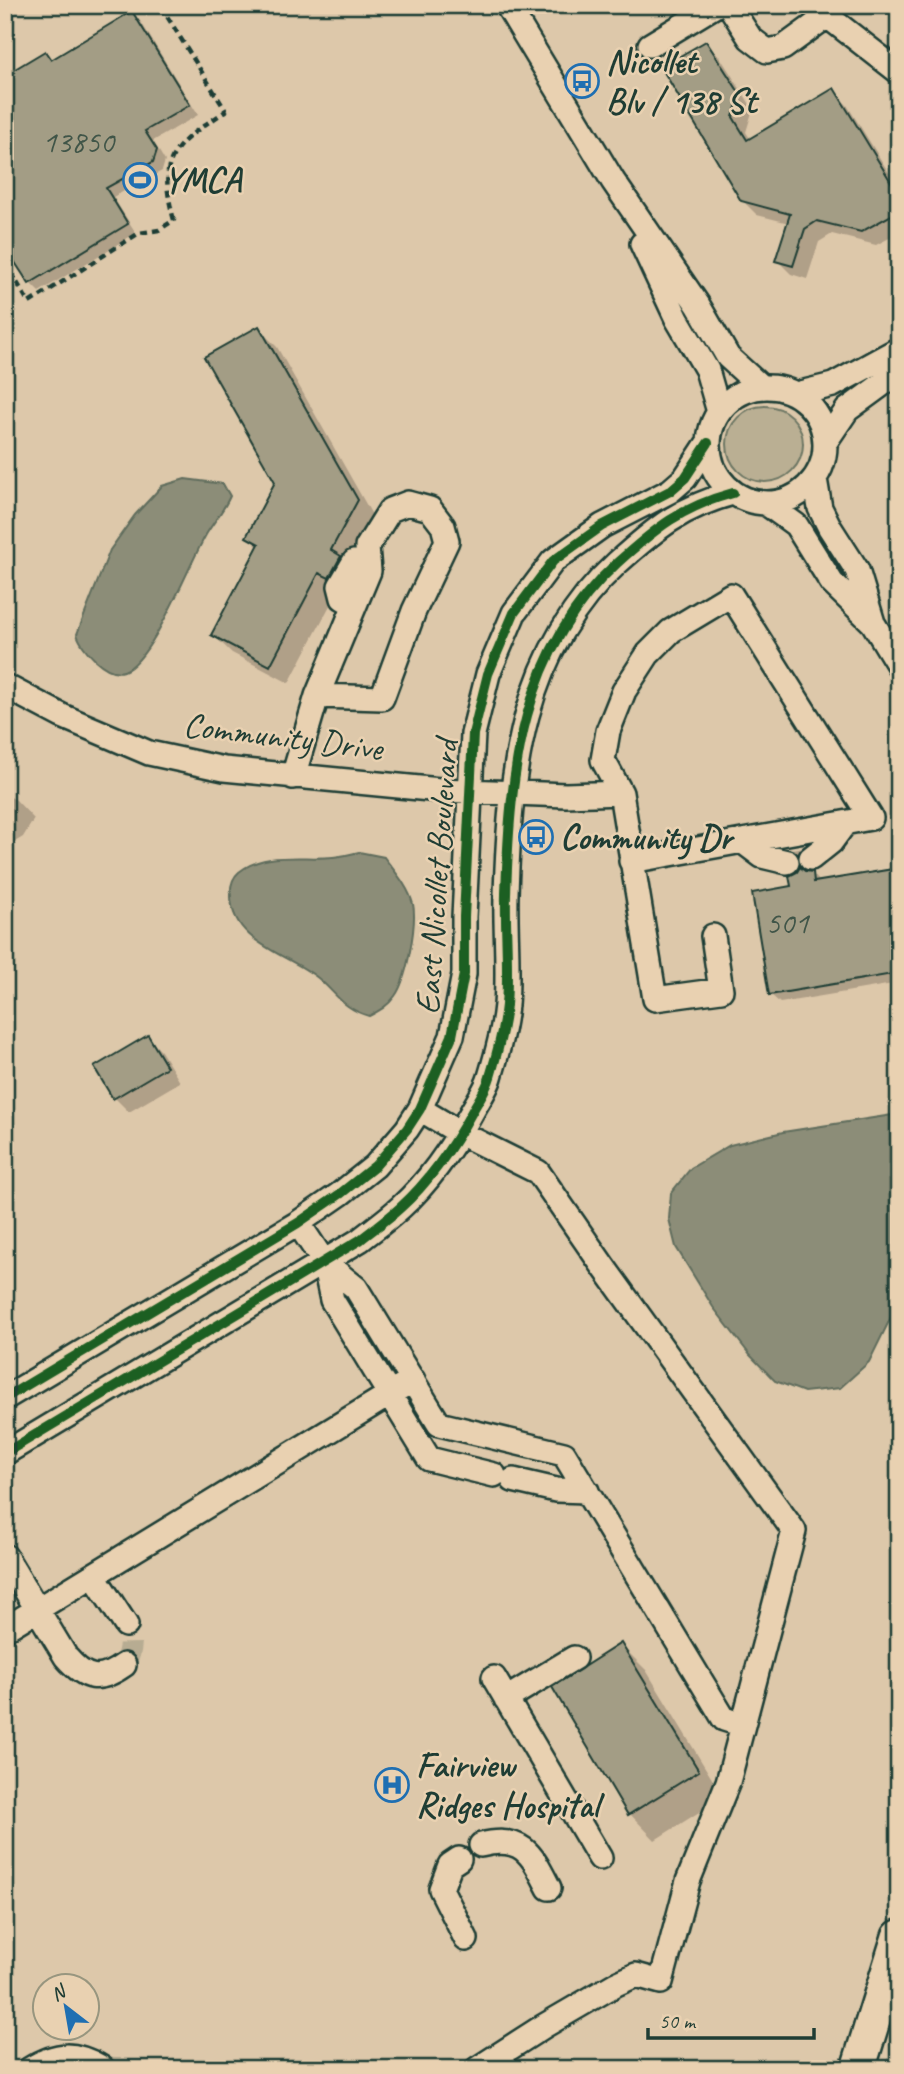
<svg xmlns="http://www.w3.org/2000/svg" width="904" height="2074" viewBox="0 0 904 2074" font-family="Caveat,sans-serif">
	<rect width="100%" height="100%" fill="#ddc8aa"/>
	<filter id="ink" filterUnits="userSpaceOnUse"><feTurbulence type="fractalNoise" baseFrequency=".0143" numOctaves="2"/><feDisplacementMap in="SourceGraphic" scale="14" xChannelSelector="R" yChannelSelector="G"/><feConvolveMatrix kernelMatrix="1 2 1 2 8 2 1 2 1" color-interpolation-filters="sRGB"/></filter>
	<g filter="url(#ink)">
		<path fill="#baaf93" stroke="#6c7664" stroke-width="2" d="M727 444a38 38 0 1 1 76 0a38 38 0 1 1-76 0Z"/>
		<path fill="#8c8d78" stroke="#606d5d" stroke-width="2" d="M185 479 223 484 230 496C224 510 215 520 207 533 190 561 153 661 124 671 106 677 81 648 77 634L110 550 135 515 162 486Z
			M359 852 384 857C395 872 408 886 413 904 417 923 407 980 395 996 388 1006 379 1011 369 1016 343 1009 337 994 318 978 289 954 232 943 231 897 230 888 231 879 239 872 265 851 302 860 333 857 342 856 351 854 359 852Z
			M899 1114V1301L869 1362 840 1388 804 1392 775 1381 750 1355 713 1307 676 1247 669 1219 671 1193 691 1168 730 1145 783 1132Z"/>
		<path fill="#0003" d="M131 13 141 22 198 115 153 141 165 161 162 171 113 197 136 233 39 292 30 283 14 257 5 262V77L45 53 53 61Z
			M706 43 720 57 753 109 746 132 751 140 833 91 847 105 899 189V233L876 245 832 234 819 242 807 279 791 274 777 260 789 223 757 215 742 200Z
			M259 329 277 347 375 520 289 683 232 653 213 635 259 548 248 537 277 482Z
			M5 794 16 800 34 819 23 837 5 848Z
			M804 847 813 856 808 862 792 849Z
			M899 870V983L780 1003 770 994 793 887 805 872 812 873 821 883Z
			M147 1037 161 1051 180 1082 129 1112 115 1098 96 1068Z
			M621 1645 646 1670 723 1797 655 1840 630 1814 555 1688Z"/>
		<path fill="#a39d85" stroke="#1f3d34" stroke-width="2" d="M132 11 190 105 145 131 157 150 153 162 106 188 128 224 29 284 5 247V75L45 51 51 60Z
			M706 41 740 94 733 117 747 140 834 88 899 195V211L861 232 817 221 805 229 793 266 775 261 790 214 741 201 661 67Z
			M259 326 358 500 331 550 341 556 329 578 319 573 270 666 211 635 259 544 246 537 275 482 204 357Z
			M800 867 805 871 813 872 814 882 899 868V973L769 995 752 893 791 886 789 876 797 872Z
			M148 1035 167 1067 113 1099 94 1067Z
			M621 1643 699 1771 628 1815 552 1687Z"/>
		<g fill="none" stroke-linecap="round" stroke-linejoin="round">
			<path stroke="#b7ac92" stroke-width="23" stroke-dasharray="23 11" stroke-linecap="butt" d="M124 1665C132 1650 132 1641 126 1625"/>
			<g stroke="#1f3d34" stroke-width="28">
				<path id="minor" d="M507 5 613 181 698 305 728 357 761 387
					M729 5 750 38 767 51 783 48 827 16
					M813 5 899 72
					M650 45 716 5
					M642 244 677 319 707 370 719 412
					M709 445a58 58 0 1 1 116 0a58 58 0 1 1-116 0Z
					M796 394 833 385 899 349
					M826 441 847 410 888 380 899 367
					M815 479 820 508 830 528 857 570 873 623 899 666
					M767 504 796 525 832 583 871 621
					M355 605 343 598 340 586 354 562 368 560
					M5 686 62 716 149 753 224 769 440 790 566 795 621 793 655 999 721 990 713 936
					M293 777 317 696 369 571 367 547 390 510 408 503 430 509 443 526 447 541 414 611 382 698 317 696
					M621 793 603 760 608 731 624 691 648 654 671 631 731 595 871 818 631 861
					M742 841 762 856 787 862
					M811 858 831 842 845 823
					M420 1109 460 1133 538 1172 603 1266 794 1531 728 1782 688 1881 661 1982 636 1975 616 1984 544 2026 477 2069
					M298 1223 324 1262 356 1288 439 1424 564 1454 724 1719 743 1725
					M324 1262 332 1300 429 1459 494 1475
					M5 1398 298 1223 340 1194 375 1166 407 1129 420 1109 452 1036 464 974V917L473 734 488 674 514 613 553 561 602 526 670 491 685 478 708 443
					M5 1453 360 1240C374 1229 388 1219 401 1207 431 1180 454 1145 473 1110 479 1099 487 1088 490 1077 497 1054 504 1028 506 1005 509 968 505 930 506 894 510 771 521 651 617 563 656 528 681 507 733 493
					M513 1480 556 1490 587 1491
					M5 1556 66 1657C86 1680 99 1683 124 1665
					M94 1576 126 1625
					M5 1629 413 1380
					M494 1678 600 1858
					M506 1699 574 1658
					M481 1845C523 1834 532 1855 549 1888
					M459 1859 450 1865 441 1889 466 1939
					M30 2069C57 2052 75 2052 102 2068"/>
			</g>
			<g stroke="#1f3d34" stroke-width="38">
				<path id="highway" d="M858 2069 899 1937"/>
			</g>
			<path stroke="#1f3d34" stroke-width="4.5" stroke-dasharray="7 5" stroke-linecap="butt" d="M5 262 29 303 139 233 159 230 174 220C156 156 175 144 226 111L160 5"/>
			<use href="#minor" stroke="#e9d1b1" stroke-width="23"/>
			<use href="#highway" stroke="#e9d1b1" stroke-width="33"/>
			<g stroke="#e9d1b1" stroke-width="15">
				<path id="cycleway" d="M5 1398 298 1223 340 1194 375 1166 407 1129 420 1109 452 1036 464 974V917L473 734 488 674 514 613 553 561 602 526 670 491 685 478 708 443
					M5 1453 360 1240C374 1229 388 1219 401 1207 431 1180 454 1145 473 1110 479 1099 487 1088 490 1077 497 1054 504 1028 506 1005 509 968 505 930 506 894 510 771 521 651 617 563 656 528 681 507 733 493"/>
			</g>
			<use href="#cycleway" stroke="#1b5e20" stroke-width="10"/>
		</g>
	</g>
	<defs>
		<g id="bus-ring" transform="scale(1.75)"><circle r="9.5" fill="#e9d1b1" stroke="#1f6fb2" stroke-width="1.5"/><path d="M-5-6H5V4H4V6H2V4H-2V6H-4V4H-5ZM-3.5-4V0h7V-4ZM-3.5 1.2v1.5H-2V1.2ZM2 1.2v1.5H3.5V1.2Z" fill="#1f6fb2"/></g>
		<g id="stadium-ring" transform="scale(1.75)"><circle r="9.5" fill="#e9d1b1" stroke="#1f6fb2" stroke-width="1.5"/><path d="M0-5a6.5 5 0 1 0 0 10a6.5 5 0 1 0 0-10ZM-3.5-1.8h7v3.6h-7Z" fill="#1f6fb2"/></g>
		<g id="hospital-ring" transform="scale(1.75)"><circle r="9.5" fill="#e9d1b1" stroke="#1f6fb2" stroke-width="1.5"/><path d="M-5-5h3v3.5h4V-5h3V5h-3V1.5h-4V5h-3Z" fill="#1f6fb2"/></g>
	</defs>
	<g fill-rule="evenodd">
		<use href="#bus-ring" x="582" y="81"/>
		<use href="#stadium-ring" x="140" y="180"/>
		<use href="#bus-ring" x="536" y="837"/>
		<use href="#hospital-ring" x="392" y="1785"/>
	</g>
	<g text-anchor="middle" stroke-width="5" stroke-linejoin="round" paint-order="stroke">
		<g font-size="32" fill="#405548">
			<text x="78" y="152">13850</text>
			<text x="787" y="933">501</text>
		</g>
		<g font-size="35" font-weight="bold" fill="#1f3d34" stroke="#e9d1b1" text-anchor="start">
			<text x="606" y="73">Nicollet<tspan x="606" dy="40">Blv / 138 St</tspan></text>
			<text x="164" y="192">YMCA</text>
			<text x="560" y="849">Community Dr</text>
			<text x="416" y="1777">Fairview<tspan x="416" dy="40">Ridges Hospital</tspan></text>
		</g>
		<g font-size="35" fill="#1f3d34" stroke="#e9d1b1">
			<text transform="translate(283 736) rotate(7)" y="12">Community Drive</text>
			<text transform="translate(436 877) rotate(-86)" y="12">East Nicollet Boulevard</text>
		</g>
	</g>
	<rect width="904" height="2074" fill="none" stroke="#e9d1b1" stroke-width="28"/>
	<rect x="14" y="14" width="876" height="2046" fill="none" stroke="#1f3d34" stroke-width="2.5" filter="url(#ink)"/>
	<g transform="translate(66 2007) rotate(329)"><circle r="33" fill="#e9d1b1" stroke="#98967f" stroke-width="2"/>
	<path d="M0-5L12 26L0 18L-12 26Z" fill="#1f6fb2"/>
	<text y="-10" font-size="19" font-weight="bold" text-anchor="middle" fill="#1f3d34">N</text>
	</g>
	<path d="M648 2028v10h166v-10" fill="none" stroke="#1f3d34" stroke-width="3.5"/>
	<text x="659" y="2028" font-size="21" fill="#1f3d34" stroke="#e9d1b1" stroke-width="5" paint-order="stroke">50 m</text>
</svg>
